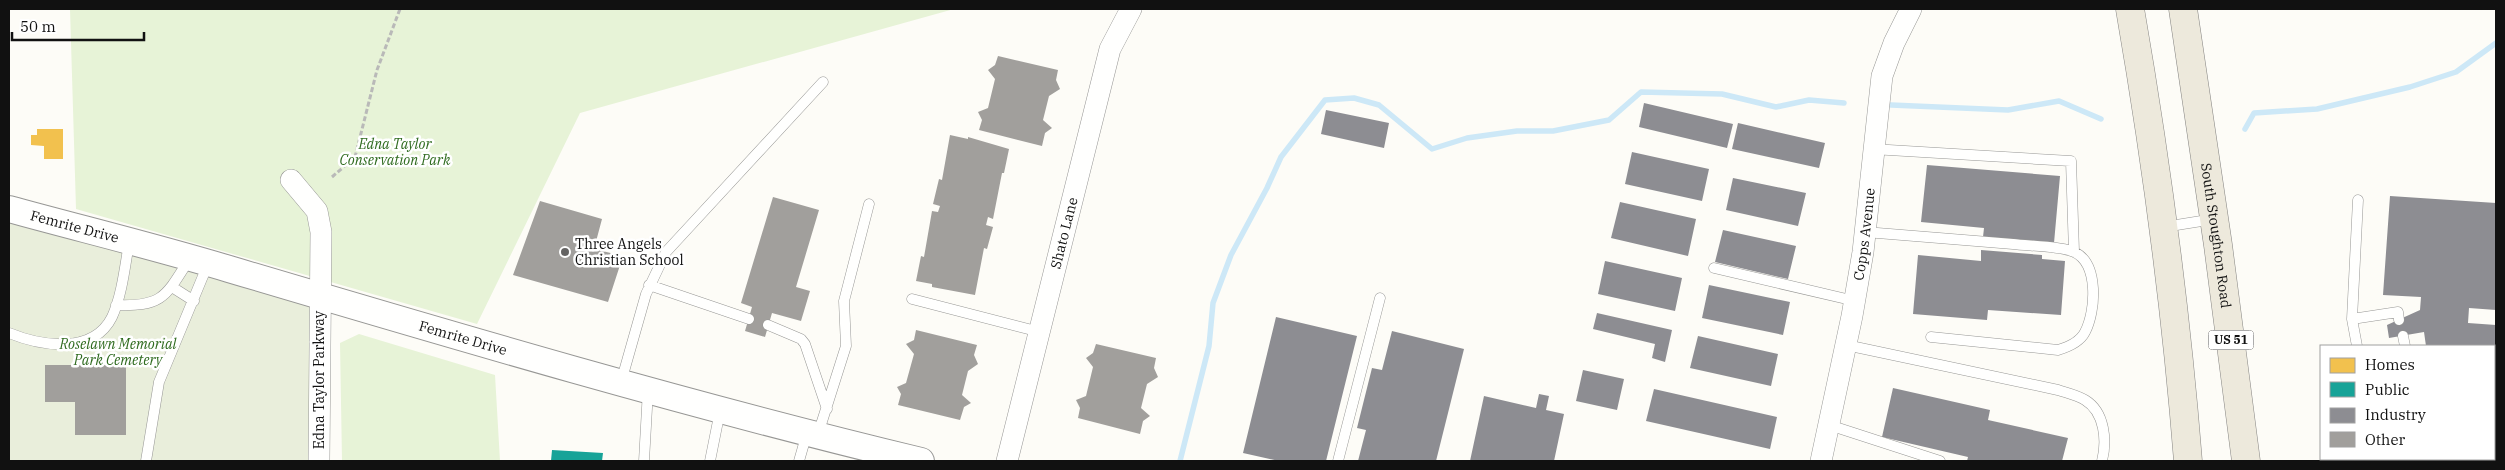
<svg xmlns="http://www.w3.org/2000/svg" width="2505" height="470" viewBox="0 0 2505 470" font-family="'IBM Plex Serif',serif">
	<rect width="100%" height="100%" fill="#fdfcf7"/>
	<path fill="#e7f3d7" d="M70 9H954L580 113 477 324 76 209Z
		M359 334 495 375 500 461H342L340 343Z"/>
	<path fill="#e9eedb" d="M9 209 320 298 319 461H9Z"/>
	<path fill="#f2c14e" d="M37 129H63V159H44V146L31 145V135H37Z"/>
	<path fill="#17a398" d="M552 450 603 453 602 461H551Z"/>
	<path fill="#8d8d92" d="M1644 103 1733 124 1727 148 1639 127Z
		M1326 110 1389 123 1384 148 1321 134Z
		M1738 123 1825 143 1819 168 1732 149Z
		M1632 152 1709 169 1702 201 1625 184Z
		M1927 165 2060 176 2054 243 1983 237 1984 228 1921 222Z
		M1733 178 1806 193 1798 226 1726 210Z
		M2390 196 2496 203V310L2469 308 2468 323 2496 325V353H2494V346H2426L2424 332 2389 338 2387 325 2420 310 2421 297 2383 295Z
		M1620 202 1696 219 1688 256 1611 238Z
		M1723 230 1796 246 1788 279 1715 262Z
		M1981 250 2042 255V259L2065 261 2061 315 1988 310 1987 320 1913 314 1918 255 1981 261Z
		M1605 261 1682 278 1675 311 1598 294Z
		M1709 285 1790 302 1783 335 1702 318Z
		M1597 313 1672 330 1665 362 1652 358 1655 344 1593 329Z
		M1276 317 1357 336 1326 461H1279L1243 453Z
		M1392 331 1464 349 1436 461H1358L1366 430 1357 428 1372 368 1382 370Z
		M1698 336 1778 354 1771 386 1690 368Z
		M1583 370 1624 379 1617 410 1576 401Z
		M1893 388 1990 410 1988 420 2068 438 2062 461H1967L1968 457 1882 437Z
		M1654 389 1777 417 1770 449 1646 421Z
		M1539 394 1549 396 1546 410 1564 414 1554 461H1470L1484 396 1536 408Z"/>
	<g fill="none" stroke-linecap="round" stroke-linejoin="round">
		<path stroke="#cde8f7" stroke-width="5.5" d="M1891 105 2008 110 2059 101 2101 119
			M2245 129 2254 113 2317 109 2410 87 2456 72 2496 43
			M1180 461 1209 346 1213 303 1231 255 1267 188 1281 157 1325 100 1354 98 1379 105 1432 149 1467 138 1517 131H1553L1609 120 1641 92 1722 94 1776 107 1809 100 1844 103"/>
	</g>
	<path fill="#a19f9c" d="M998 56 1058 70 1056 80 1060 89 1049 96 1043 120 1052 128 1045 133 1042 146 979 130 982 120 978 112 988 108 995 79 988 70 995 65Z
		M950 135 968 139V137L1009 149 1004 173H1002L993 219 988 217 986 225 993 227 987 249 984 248 975 295 932 287V284L916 281 921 256 924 257 932 211 938 212 940 206 933 204 939 179 942 180Z
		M773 197 819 210 796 287 810 291 801 321 772 313 765 337 745 331 752 307 741 303Z
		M540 201 602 219 594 249 623 256 608 302 513 275Z
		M916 330 977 345 974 355 978 364 968 371 962 395 971 403 964 407 960 420 898 405 901 394 897 387 906 383 914 354 906 344 914 340Z
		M1096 344 1156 358 1154 368 1158 377 1147 384 1141 408 1150 416 1143 421 1140 434 1078 418 1080 408 1076 400 1086 396 1093 367 1086 358 1093 353Z
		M45 365H126V435H75V402H45Z"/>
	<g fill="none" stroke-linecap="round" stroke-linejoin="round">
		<g stroke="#979795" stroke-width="11">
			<path id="service" d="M1872 149 2071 161 2074 252
				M2164 227 2214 219
				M1865 232C1914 236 1964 240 2013 244 2028 246 2061 246 2074 252 2099 263 2096 311 2085 332 2080 342 2068 347 2058 350L1931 337
				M1714 268 1855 301
				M649 285 749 319
				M172 287 194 301
				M912 299 1040 332
				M116 305C163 307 166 296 190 258
				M2352 319 2398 312 2399 320
				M768 325 801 339 805 344 827 409
				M9 333C41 346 93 355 112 317 122 295 125 266 129 243
				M2403 336 2405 346
				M1846 345 2058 390C2067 393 2077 395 2085 400 2105 412 2107 441 2102 461
				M2357 346 2352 319 2358 200
				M621 382 646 294 666 252 823 82
				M1829 425 1940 461
				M818 434 846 346 844 301 869 204
				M2376 459V461
				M2427 459 2428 461
				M146 461 159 382 208 264
				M644 461 648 390
				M710 461 720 411
				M799 461 807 433
				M1338 461 1380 298
				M2452 461 2453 459"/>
		</g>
		<g stroke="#979795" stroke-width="22">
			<g id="minor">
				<path d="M291 180 317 211 321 232 319 461"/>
				<path id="s1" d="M1007 461 1110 49 1131 9"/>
				<path id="s2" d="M1821 461 1852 316 1863 252 1882 76 1894 43 1911 9"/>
			</g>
		</g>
		<g stroke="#979795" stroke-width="28">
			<g id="tertiary">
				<path id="s3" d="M9 209C82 229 156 247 229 269 458 337 688 405 921 461"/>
			</g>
		</g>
		<g stroke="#858482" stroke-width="29">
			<g id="primary">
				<path d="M2130 9C2156 159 2176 309 2188 461"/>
				<path id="s4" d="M2183 9 2218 245 2246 461"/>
			</g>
		</g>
		<path stroke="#b9b9b8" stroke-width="3" stroke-dasharray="5 2.5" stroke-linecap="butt" d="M332 177 355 157 377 70 400 9"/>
		<use href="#service" stroke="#fffffe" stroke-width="10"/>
		<use href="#minor" stroke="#fffffe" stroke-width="21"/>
		<use href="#tertiary" stroke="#fffffe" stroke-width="26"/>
		<use href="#primary" stroke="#ede9dc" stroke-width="28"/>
	</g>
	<circle fill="#646362" stroke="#fff" stroke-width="2" cx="565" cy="252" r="5"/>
	<g text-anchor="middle" stroke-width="5" stroke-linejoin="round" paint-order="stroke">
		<rect fill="#fff" stroke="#585858" stroke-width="1" x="2208.5" y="330.5" width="45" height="19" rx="4"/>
		<g font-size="12" font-weight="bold" fill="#111">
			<text x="2231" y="344">US 51</text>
		</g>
		<g font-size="14" font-style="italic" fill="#2f6b1f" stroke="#fff">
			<text x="395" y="149">Edna Taylor<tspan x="395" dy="16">Conservation Park</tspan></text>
			<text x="118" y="349">Roselawn Memorial<tspan x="118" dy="16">Park Cemetery</tspan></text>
		</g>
		<g font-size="14" fill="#111" stroke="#fff">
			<text dy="5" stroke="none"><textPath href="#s3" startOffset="68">Femrite Drive</textPath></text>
			<text dy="5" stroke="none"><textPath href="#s1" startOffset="235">Shato Lane</textPath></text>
			<text dy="5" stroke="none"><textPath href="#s2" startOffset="231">Copps Avenue</textPath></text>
			<text dy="5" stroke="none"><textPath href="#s4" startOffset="229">South Stoughton Road</textPath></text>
			<text dy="5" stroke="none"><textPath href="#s3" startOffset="472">Femrite Drive</textPath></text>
			<text transform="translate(319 380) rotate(-90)" y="5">Edna Taylor Parkway</text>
		</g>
		<g font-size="14" fill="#111" stroke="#fff" text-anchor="start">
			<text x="575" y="249">Three Angels<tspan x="575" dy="16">Christian School</tspan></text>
		</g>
	</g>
	<rect width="2505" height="470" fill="none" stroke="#111111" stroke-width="20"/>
	<rect x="2320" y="345" width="175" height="115" fill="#ffffff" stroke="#a0a0a0"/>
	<rect x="2330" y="358" width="25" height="15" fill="#f2c14e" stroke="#a0a0a0"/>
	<text x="2365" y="370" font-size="15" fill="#111111">Homes</text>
	<rect x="2330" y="382" width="25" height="15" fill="#17a398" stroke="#a0a0a0"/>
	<text x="2365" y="395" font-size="15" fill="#111111">Public</text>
	<rect x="2330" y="408" width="25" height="15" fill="#8d8d92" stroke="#a0a0a0"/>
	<text x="2365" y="420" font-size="15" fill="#111111">Industry</text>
	<rect x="2330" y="432" width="25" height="15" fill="#a19f9c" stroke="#a0a0a0"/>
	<text x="2365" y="445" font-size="15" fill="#111111">Other</text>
	<path d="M12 32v8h132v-8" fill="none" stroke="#111111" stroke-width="2.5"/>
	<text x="20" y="32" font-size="15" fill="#111111" stroke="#ffffff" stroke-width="4" paint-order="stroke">50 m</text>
</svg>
